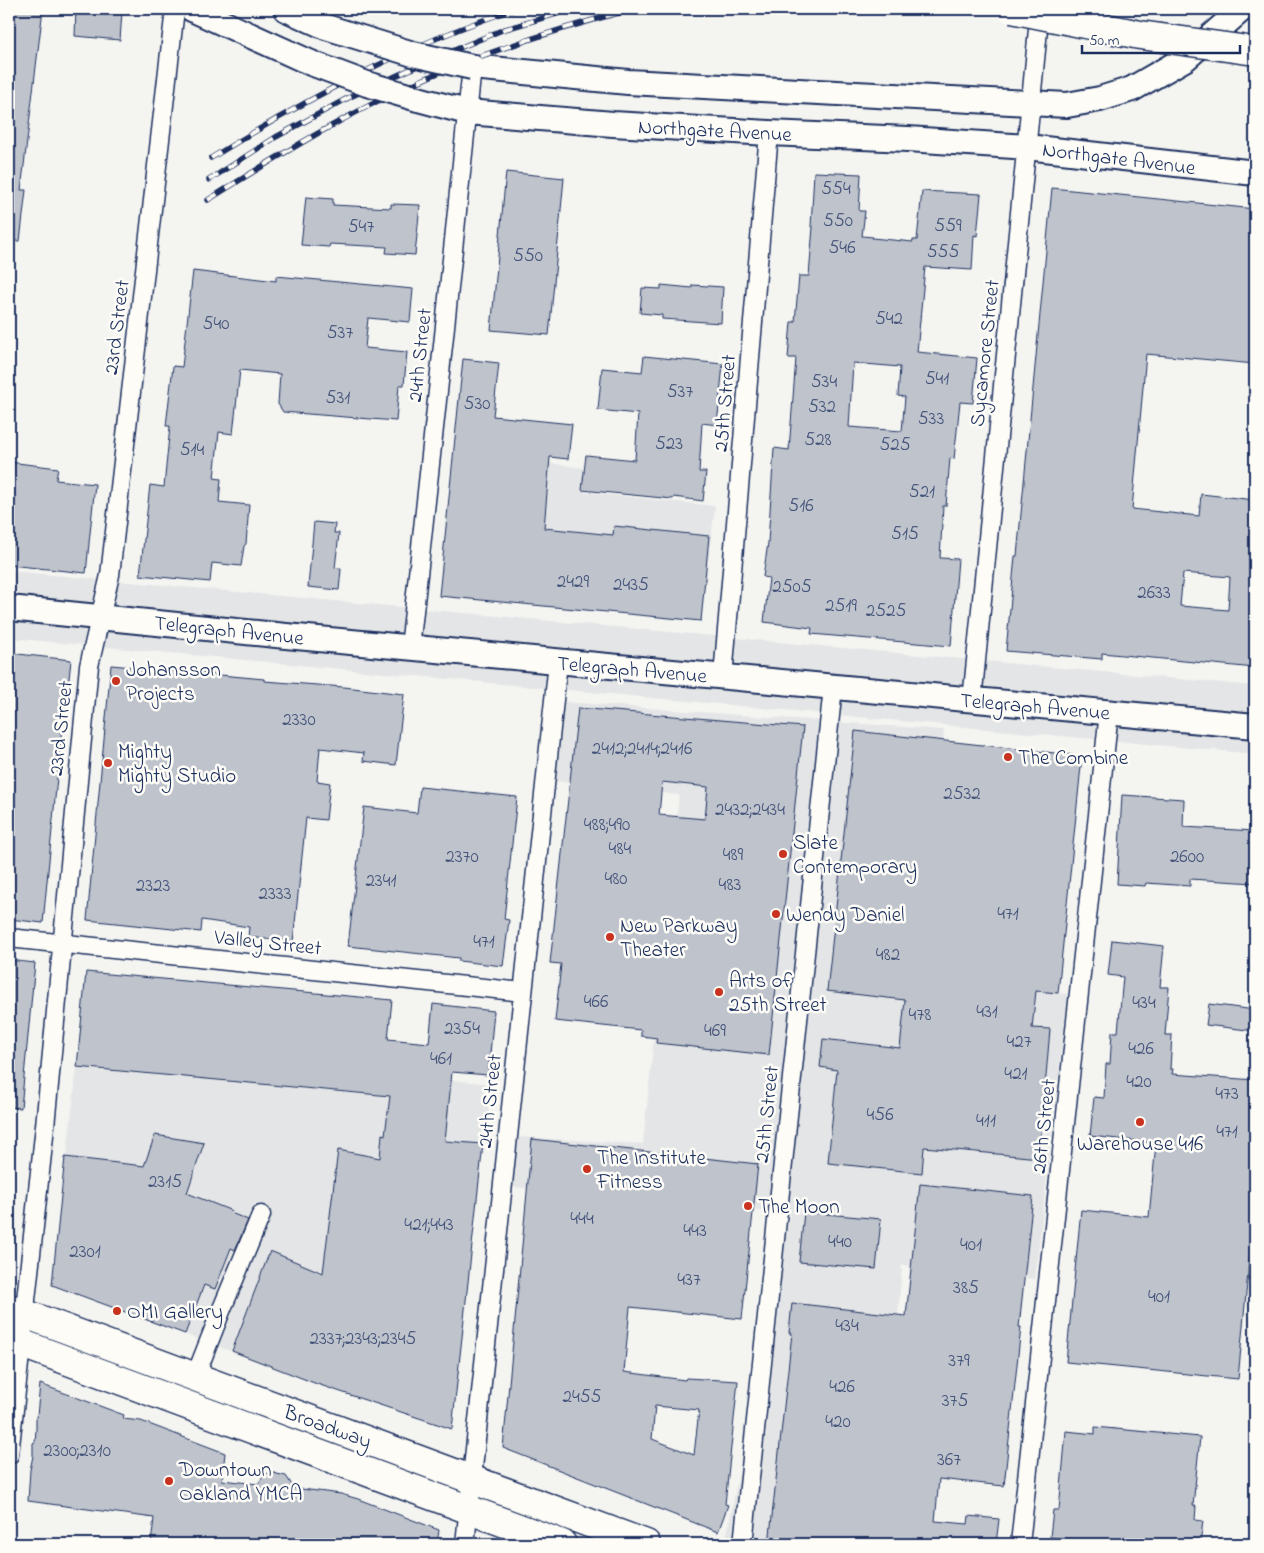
<svg xmlns="http://www.w3.org/2000/svg" width="1264" height="1553" viewBox="0 0 1264 1553" font-family="'Indie Flower',sans-serif">
	<rect width="100%" height="100%" fill="#f4f4f1"/>
	<filter id="ink" filterUnits="userSpaceOnUse"><feTurbulence type="fractalNoise" baseFrequency=".02" numOctaves="2"/><feDisplacementMap in="SourceGraphic" scale="10" xChannelSelector="R" yChannelSelector="G"/><feConvolveMatrix kernelMatrix="1 2 1 2 8 2 1 2 1" color-interpolation-filters="sRGB"/></filter>
	<g filter="url(#ink)">
		<path fill="#e4e5e6" d="M549 463 583 468 585 492 715 506 701 621 534 605Z
			M9 571 1255 686V754L9 638Z
			M564 702 944 730 934 837 942 981 1068 994 1035 1279 902 1265 881 1544H725L790 1214 512 1187 516 1137 643 1144 679 795 554 781Z
			M77 1067 383 1096 385 1073 491 1084 485 1145 382 1135 367 1286 410 1290 365 1401 52 1285Z"/>
		<path fill="#bfc3cc" stroke="#1b2f5e" fill-rule="evenodd" d="M9 9H43L21 190H26L20 241H9Z
			M76 9 122 12 120 40 75 36Z
			M506 172 564 178 549 335 491 330Z
			M814 172 861 174 859 211H865L862 236 873 237 872 238 913 242V240H917L922 191 981 194 977 236 974 235 972 270 925 267 917 352 977 358 973 403 960 402 954 459 950 458 946 506H943L940 558 958 559 951 646 811 634 812 628 764 622 769 578 763 577 768 543 774 448 789 450 796 358H788L791 322H795L799 276H809L813 227H811ZM853 363 900 367 898 396 905 397 902 431 849 427Z
			M1052 188 1255 209V364L1146 354 1132 509 1199 516 1201 494 1255 500V668L1102 653V659L1006 651 1015 556H1017ZM1183 573 1230 577 1228 610 1180 606Z
			M306 197 333 199V205L391 208V204L420 205 415 255 386 253 387 247 330 244 329 247 301 245Z
			M193 271 276 281V276L413 289 410 322 368 318 365 348 407 352 404 385H399L396 421 283 412 278 404 280 374 240 370 233 434 219 432 214 478 221 479 219 502 249 505 246 544 244 546 241 566 212 563 210 582 140 575 150 485 164 487 170 426H166L173 366 182 367Z
			M661 285 692 288V285L723 287 721 323 662 319V315L640 313 642 288 661 289Z
			M644 356 723 364 717 425 702 423 699 472H706L703 501 674 497 673 499 582 490 586 455 635 460 638 414 598 410 602 368 642 372Z
			M463 359 499 363 493 416 572 424 568 459 550 457 544 528 613 535 614 526 709 536 701 621 439 596Z
			M9 462 58 468 56 480 95 484 86 573 9 565Z
			M314 522 335 524 334 533H339L335 568 341 569 339 590 308 587Z
			M9 653 71 660 64 726H62L43 923 9 919Z
			M111 665 264 679V681L344 687 404 694 396 765 363 761 364 753 320 748 317 781 330 783 326 820 306 818 293 942 248 937 249 927 202 920 201 932 87 920Z
			M578 708 803 727 769 1055 656 1043 657 1038 641 1036V1030L555 1021 561 964 550 963ZM662 782 708 787 705 819 659 815Z
			M855 731 1082 756 1058 993 1036 991 1032 1028 1050 1029 1039 1158 924 1147 922 1173 828 1163 837 1070 820 1067 823 1039 900 1048 905 1000 827 991Z
			M420 787 517 797 504 919 509 920 503 966 459 961V958L348 946 364 807 417 813Z
			M1122 795 1184 799 1183 827 1255 831V883L1190 879V886L1146 883 1145 886 1117 884Z
			M1112 940 1164 946 1160 987H1169L1165 1035H1172L1170 1069H1173L1172 1074 1255 1080V1140L1251 1170H1255V1198L1238 1379 1066 1362 1081 1210 1149 1217 1156 1143 1090 1136 1094 1097 1104 1098 1106 1064H1110L1112 1032H1118L1123 977 1108 975Z
			M9 960 35 963 21 1108 9 1107Z
			M86 972 392 1000 388 1039 429 1043 433 1004 494 1011 488 1075 452 1072 445 1141 483 1144 452 1429 317 1384 232 1351 270 1251 323 1273 338 1150 380 1158 382 1134 385 1135 390 1096 77 1067Z
			M1209 1004 1255 1010V1031L1206 1025Z
			M155 1135 204 1143 187 1193 232 1211 231 1213 248 1220 235 1250 231 1248 215 1289 204 1285 185 1334 52 1285 65 1157 144 1166Z
			M532 1139 758 1164 742 1319 630 1307 624 1372 685 1380 686 1378 738 1381 725 1504 728 1505 718 1532 503 1448ZM655 1406 699 1410 694 1455 652 1439Z
			M920 1184 1033 1196 1019 1327H1021L1004 1486 939 1479 935 1521 968 1524 969 1516 999 1519 996 1544H769L792 1333H789L792 1303 906 1316Z
			M804 1212 881 1219 876 1269 799 1262Z
			M40 1384 124 1415 123 1419 141 1421 225 1453 222 1480 258 1484 264 1475 271 1472 277 1474 286 1476 294 1488 341 1494 358 1499 439 1530 437 1544H151L154 1518 28 1501 30 1470 33 1456V1443L35 1442 36 1430V1416H37Z
			M1095 1427 1200 1437 1193 1506H1196L1195 1520 1203 1521 1200 1544H1069L1070 1539 1050 1537 1053 1510H1059L1066 1431 1095 1434Z"/>
		<g fill="none" stroke-linecap="round" stroke-linejoin="round">
			<g stroke="#1b2f5e" stroke-width="21">
				<path id="street" d="M410 648 444 336 472 67
					M723 677 769 133
					M972 701 1040 9
					M9 938 523 992
					M195 1377 221 1311 261 1215
					M9 1455 45 1126 89 666 110 575 175 9
					M465 1544 558 662
					M743 1544 833 687
					M1020 1544 1109 712"/>
			</g>
			<g stroke="#1b2f5e" stroke-width="28">
				<path id="secondary" d="M192 9 311 63
					M286 9 326 27
					M472 67 628 82 1067 105 1100 99 1132 89 1186 58 1242 9
					M418 99 467 112 613 124 769 133 908 139 1027 147 1255 173
					M9 608 286 636 1255 726"/>
			</g>
			<g stroke="#1b2f5e" stroke-width="31">
				<path id="primary" d="M9 1308 646 1544
					M9 1339 562 1544"/>
			</g>
			<use href="#street" stroke="#fdfcf7" stroke-width="18"/>
			<use href="#secondary" stroke="#fdfcf7" stroke-width="24"/>
			<use href="#primary" stroke="#fdfcf7" stroke-width="28"/>
			<g stroke="#1b2f5e" stroke-width="5.5">
				<path id="rail" d="M462 11 468 9
					M211 158C307 99 408 44 515 9
					M209 180 276 137 348 98 426 62 502 30 573 9
					M208 200C281 154 353 110 431 76 497 48 565 27 633 9"/>
			</g>
			<use href="#rail" stroke="#fdfcf7" stroke-width="4" stroke-dasharray="11" stroke-linecap="butt"/>
			<g stroke="#1b2f5e" stroke-width="28" stroke-linecap="butt">
				<path id="secondary-bridge" d="M326 27 413 54 472 67
					M311 63 367 84 418 99"/>
			</g>
			<g stroke="#1b2f5e" stroke-width="31" stroke-linecap="butt">
				<path id="highway-bridge" d="M1012 9 1140 35 1255 51"/>
			</g>
			<use href="#secondary-bridge" stroke="#fdfcf7" stroke-width="24"/>
			<use href="#highway-bridge" stroke="#fdfcf7" stroke-width="28"/>
		</g>
	</g>
	<g fill="#c8321e" stroke="#fdfcf7" stroke-width="2">
		<circle cx="116" cy="681" r="5"/>
		<circle cx="1008" cy="757" r="5"/>
		<circle cx="108" cy="763" r="5"/>
		<circle cx="783" cy="854" r="5"/>
		<circle cx="776" cy="914" r="5"/>
		<circle cx="610" cy="937" r="5"/>
		<circle cx="719" cy="992" r="5"/>
		<circle cx="1140" cy="1122" r="5"/>
		<circle cx="587" cy="1169" r="5"/>
		<circle cx="748" cy="1206" r="5"/>
		<circle cx="117" cy="1311" r="5"/>
		<circle cx="169" cy="1481" r="5"/>
	</g>
	<g text-anchor="middle" stroke-width="5" stroke-linejoin="round" paint-order="stroke">
		<g font-size="19" fill="#44547a">
			<text x="836" y="194">554</text>
			<text x="838" y="226">550</text>
			<text x="948" y="231">559</text>
			<text x="361" y="232">547</text>
			<text x="842" y="253">546</text>
			<text x="943" y="257">555</text>
			<text x="528" y="261">550</text>
			<text x="889" y="324">542</text>
			<text x="216" y="329">540</text>
			<text x="340" y="338">537</text>
			<text x="937" y="384">541</text>
			<text x="824" y="387">534</text>
			<text x="680" y="397">537</text>
			<text x="338" y="403">531</text>
			<text x="477" y="409">530</text>
			<text x="822" y="412">532</text>
			<text x="931" y="424">533</text>
			<text x="818" y="445">528</text>
			<text x="669" y="449">523</text>
			<text x="895" y="450">525</text>
			<text x="192" y="455">514</text>
			<text x="922" y="497">521</text>
			<text x="801" y="511">516</text>
			<text x="905" y="539">515</text>
			<text x="573" y="587">2429</text>
			<text x="631" y="590">2435</text>
			<text x="792" y="592">2505</text>
			<text x="1154" y="598">2633</text>
			<text x="841" y="611">2519</text>
			<text x="886" y="616">2525</text>
			<text x="299" y="725">2330</text>
			<text x="642" y="754">2412;2414;2416</text>
			<text x="962" y="799">2532</text>
			<text x="750" y="815">2432;2434</text>
			<text x="607" y="830">488;490</text>
			<text x="620" y="854">484</text>
			<text x="733" y="860">489</text>
			<text x="462" y="862">2370</text>
			<text x="1187" y="862">2600</text>
			<text x="616" y="884">480</text>
			<text x="381" y="886">2341</text>
			<text x="730" y="890">483</text>
			<text x="153" y="891">2323</text>
			<text x="275" y="899">2333</text>
			<text x="1008" y="919">471</text>
			<text x="484" y="947">471</text>
			<text x="888" y="960">482</text>
			<text x="596" y="1007">466</text>
			<text x="1144" y="1008">434</text>
			<text x="987" y="1017">431</text>
			<text x="920" y="1020">478</text>
			<text x="462" y="1034">2354</text>
			<text x="715" y="1036">469</text>
			<text x="1019" y="1047">427</text>
			<text x="1141" y="1054">426</text>
			<text x="441" y="1064">461</text>
			<text x="1016" y="1079">421</text>
			<text x="1139" y="1087">420</text>
			<text x="1227" y="1099">473</text>
			<text x="880" y="1120">456</text>
			<text x="986" y="1126">411</text>
			<text x="1227" y="1137">471</text>
			<text x="165" y="1187">2315</text>
			<text x="582" y="1224">444</text>
			<text x="429" y="1230">421;443</text>
			<text x="695" y="1236">443</text>
			<text x="840" y="1247">440</text>
			<text x="971" y="1250">401</text>
			<text x="85" y="1257">2301</text>
			<text x="689" y="1285">437</text>
			<text x="966" y="1293">385</text>
			<text x="1159" y="1302">401</text>
			<text x="847" y="1331">434</text>
			<text x="363" y="1344">2337;2343;2345</text>
			<text x="959" y="1366">379</text>
			<text x="842" y="1392">426</text>
			<text x="582" y="1402">2455</text>
			<text x="955" y="1406">375</text>
			<text x="838" y="1427">420</text>
			<text x="77" y="1456">2300;2310</text>
			<text x="949" y="1465">367</text>
		</g>
		<g font-size="21" fill="#1b2f5e" stroke="#fdfcf7">
			<text transform="translate(715 130) rotate(3)" y="7">Northgate Avenue</text>
			<text transform="translate(1119 158) rotate(7)" y="7">Northgate Avenue</text>
			<text transform="translate(116 327) rotate(-83)" y="7">23rd Street</text>
			<text transform="translate(984 353) rotate(-84)" y="7">Sycamore Street</text>
			<text transform="translate(419 355) rotate(-84)" y="7">24th Street</text>
			<text transform="translate(724 403) rotate(-85)" y="7">25th Street</text>
			<text transform="translate(229 630) rotate(6)" y="7">Telegraph Avenue</text>
			<text transform="translate(632 669) rotate(5)" y="7">Telegraph Avenue</text>
			<text transform="translate(1035 706) rotate(5)" y="7">Telegraph Avenue</text>
			<text transform="translate(60 728) rotate(-84)" y="7">23rd Street</text>
			<text transform="translate(268 942) rotate(6)" y="7">Valley Street</text>
			<text transform="translate(489 1101) rotate(-84)" y="7">24th Street</text>
			<text transform="translate(766 1114) rotate(-84)" y="7">25th Street</text>
			<text transform="translate(1043 1126) rotate(-84)" y="7">26th Street</text>
			<text transform="translate(328 1426) rotate(20)" y="7">Broadway</text>
		</g>
		<g font-size="21" fill="#1b2f5e" stroke="#fdfcf7" text-anchor="start">
			<text x="126" y="676">Johansson<tspan x="126" dy="24">Projects</tspan></text>
			<text x="118" y="758">Mighty<tspan x="118" dy="24">Mighty Studio</tspan></text>
			<text x="1018" y="764">The Combine</text>
			<text x="793" y="849">Slate<tspan x="793" dy="24">Contemporary</tspan></text>
			<text x="786" y="921">Wendy Daniel</text>
			<text x="620" y="932">New Parkway<tspan x="620" dy="24">Theater</tspan></text>
			<text x="729" y="987">Arts of<tspan x="729" dy="24">25th Street</tspan></text>
			<text x="1140" y="1150" text-anchor="middle">Warehouse 416</text>
			<text x="597" y="1164">The Institute<tspan x="597" dy="24">Fitness</tspan></text>
			<text x="758" y="1213">The Moon</text>
			<text x="127" y="1318">OMI Gallery</text>
			<text x="179" y="1476">Downtown<tspan x="179" dy="24">Oakland YMCA</tspan></text>
		</g>
	</g>
	<rect width="1264" height="1553" fill="none" stroke="#fdfcf7" stroke-width="30"/>
	<rect x="15" y="15" width="1234" height="1523" fill="none" stroke="#1b2f5e" stroke-width="2" filter="url(#ink)"/>
	<path d="M1082 45v8h158v-8" fill="none" stroke="#1b2f5e" stroke-width="2.5"/>
	<text x="1089" y="45" font-size="15" fill="#1b2f5e" stroke="#fdfcf7" stroke-width="4" paint-order="stroke">50 m</text>
</svg>
